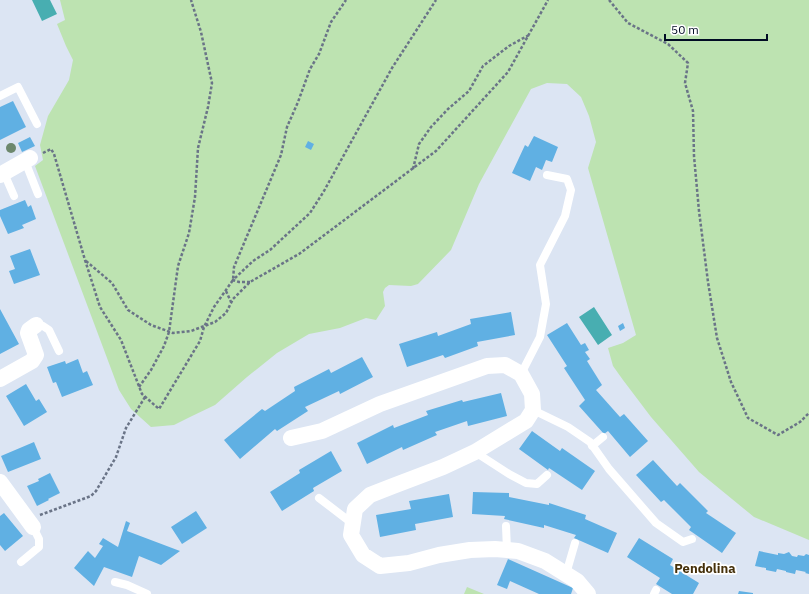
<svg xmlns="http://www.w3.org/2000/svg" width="809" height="594" viewBox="0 0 809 594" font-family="'IBM Plex Sans',sans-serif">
	<rect width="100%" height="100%" fill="#dce5f3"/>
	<path fill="#bde3b1" d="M60 0H809V540L754 517 699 472 651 417 623 380 613 366 608 348 623 343 636 335 588 168 596 142 589 116 581 97 567 84 547 83 531 89 479 184 451 250 418 284 411 286 389 285 385 288 383 292 385 306 376 320 366 318 340 328 309 334 277 353 247 377 215 405 190 417 174 425 151 427 131 409 119 390 35 166 43 160 40 145 48 116 69 80 73 60 66 46 57 24 65 20Z
		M467 587 484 594H464Z"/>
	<path fill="#48aeb1" d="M32 0H50L57 14 42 21Z
		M594 307 612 335 598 345 579 317Z"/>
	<path fill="#60b0e3" d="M13 101 26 127 0 140V107Z
		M534 136 558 147 552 162 546 160 542 170 536 167 530 181 512 173 525 145 528 147Z
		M30 137 35 146 22 152 18 143Z
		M308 141 314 144 311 150 305 147Z
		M25 200 28 207 31 205 36 219 22 225 24 228 8 234 0 216V210Z
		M30 249 40 275 14 284 9 271 15 269 10 256Z
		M0 309 19 344 0 354Z
		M511 312 515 335 477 342 478 346 445 358 443 355 407 367 399 344 437 332 438 336 471 324 470 319Z
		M567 323 581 345 585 343 589 350 585 352 590 359 587 361 602 385 596 390 620 417 624 414 648 441 630 457 608 431 604 434 579 406 585 400 564 368 567 366 547 335Z
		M623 323 625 328 620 331 618 326Z
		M362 357 373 377 340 394 339 391 305 407 308 411 277 431 275 429 240 459 224 440 262 409 265 411 295 391 294 387 329 369 331 373Z
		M78 359 83 373 87 371 93 385 62 397 56 382 53 383 47 367 65 361 66 364Z
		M26 384 36 401 39 399 47 412 24 426 6 396Z
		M501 393 507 416 468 426 467 421 435 432 437 435 403 450 402 447 367 464 357 443 393 425 394 428 428 415 426 411 462 400 463 402Z
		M532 431 560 451 562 448 595 471 582 490 549 468 548 470 519 449Z
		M34 442 41 459 8 472 1 456Z
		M331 451 342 471 313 488 314 491 282 511 270 492 300 473 299 470Z
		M653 460 677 486 680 483 708 511 706 513 736 533 722 553 689 530 691 527 664 500 661 502 636 475Z
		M50 473 60 493 48 499 49 500 37 506 27 486 39 481 38 479Z
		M473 492 509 493V497L549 505V503L586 515 585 519 617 533 608 553 574 538 576 535 544 525V528L504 519 505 516 472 514Z
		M449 494 453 517 415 524 416 530 380 537 376 515 411 509 409 501Z
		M196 511 207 528 182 544 171 527Z
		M4 513 23 536 5 551 0 545V516Z
		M126 521 130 523 127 531 180 551 161 565 139 556 132 577 104 567 94 586 74 568 88 551 95 558 103 546 99 544 103 538 118 547Z
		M639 538 673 559 670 565 699 583 693 594H672L656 584 660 578 627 557Z
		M759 551 778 555V553L784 554 789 552 792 556 797 557 798 555 804 556 806 554 809 555V574L805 573 806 572 796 570 795 574 786 572V571L777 569 776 572 766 570V568L755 566Z
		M508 559 573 588 571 594H539L510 581 507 589 497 585Z
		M739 591 753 593V594H738Z"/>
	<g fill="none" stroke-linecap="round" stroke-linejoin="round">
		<path stroke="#6a7487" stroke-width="2.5" stroke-dasharray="3 2" stroke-linecap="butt" d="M609 0 628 23 668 44 688 63 685 83 693 111 694 156 699 211 708 282 717 338 731 382 748 418 778 435 800 422 809 413
			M43 153 51 149 54 154 85 260 100 307 121 340 142 394 159 409 200 341 204 327 214 307 233 280 234 267 281 155 287 127 298 102 310 69 319 54 331 22 346 0
			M413 169 419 144 431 127 448 109 469 91 483 66 509 46 529 35
			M86 261 112 283 128 310 151 325 173 333 191 331 215 322 226 313 233 299 250 282 299 254 436 151 508 72 548 0
			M250 282H239L233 280 253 261 270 250 310 213 324 191 392 68 436 0
			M226 291 231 302
			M139 387 151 370 164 346 169 332 178 266 189 233 195 197 198 148 208 107 212 83 201 32 191 0
			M40 515 91 496 96 491 116 457 126 428 145 397"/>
		<path stroke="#fff" stroke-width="8" d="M0 96 18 87 37 124
			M25 161 38 194
			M4 173 14 196
			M36 325 43 326 49 330 59 351
			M521 374 540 337 546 304 540 265 565 216 571 190 567 179 547 175
			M533 410 568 427 590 442 609 469 656 523 683 542 692 539
			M592 446 603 437
			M475 452 509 474 526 483 537 484 547 475
			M319 498 353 524
			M506 526 507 550
			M21 562 39 547V539L33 527
			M566 574 575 543
			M115 582 127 585 147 594
			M654 594 656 590"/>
		<path stroke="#fff" stroke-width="16" d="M0 175 30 158
			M0 379 32 361 36 355 28 333 29 330 36 325
			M291 438 322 431 380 404 487 366 505 365 521 374 532 394 533 410 526 421 475 452 443 467 393 486 370 495 355 509 351 535 363 555 380 566 409 563 439 555 470 550 495 549 518 551 545 561 577 581 588 594
			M0 482 33 527"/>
	</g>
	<circle fill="#6d886d" cx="11" cy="148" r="5"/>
	<g text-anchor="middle" stroke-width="3.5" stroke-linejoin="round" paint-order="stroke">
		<g font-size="13" font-weight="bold" fill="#45300a" stroke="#fff">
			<text x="705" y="573">Pendolina</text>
		</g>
	</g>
	<path d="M665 34v6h102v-6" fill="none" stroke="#010c24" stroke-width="2"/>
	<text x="671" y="34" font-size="12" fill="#010c24" stroke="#ffffff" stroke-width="3" paint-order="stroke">50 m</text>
</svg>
